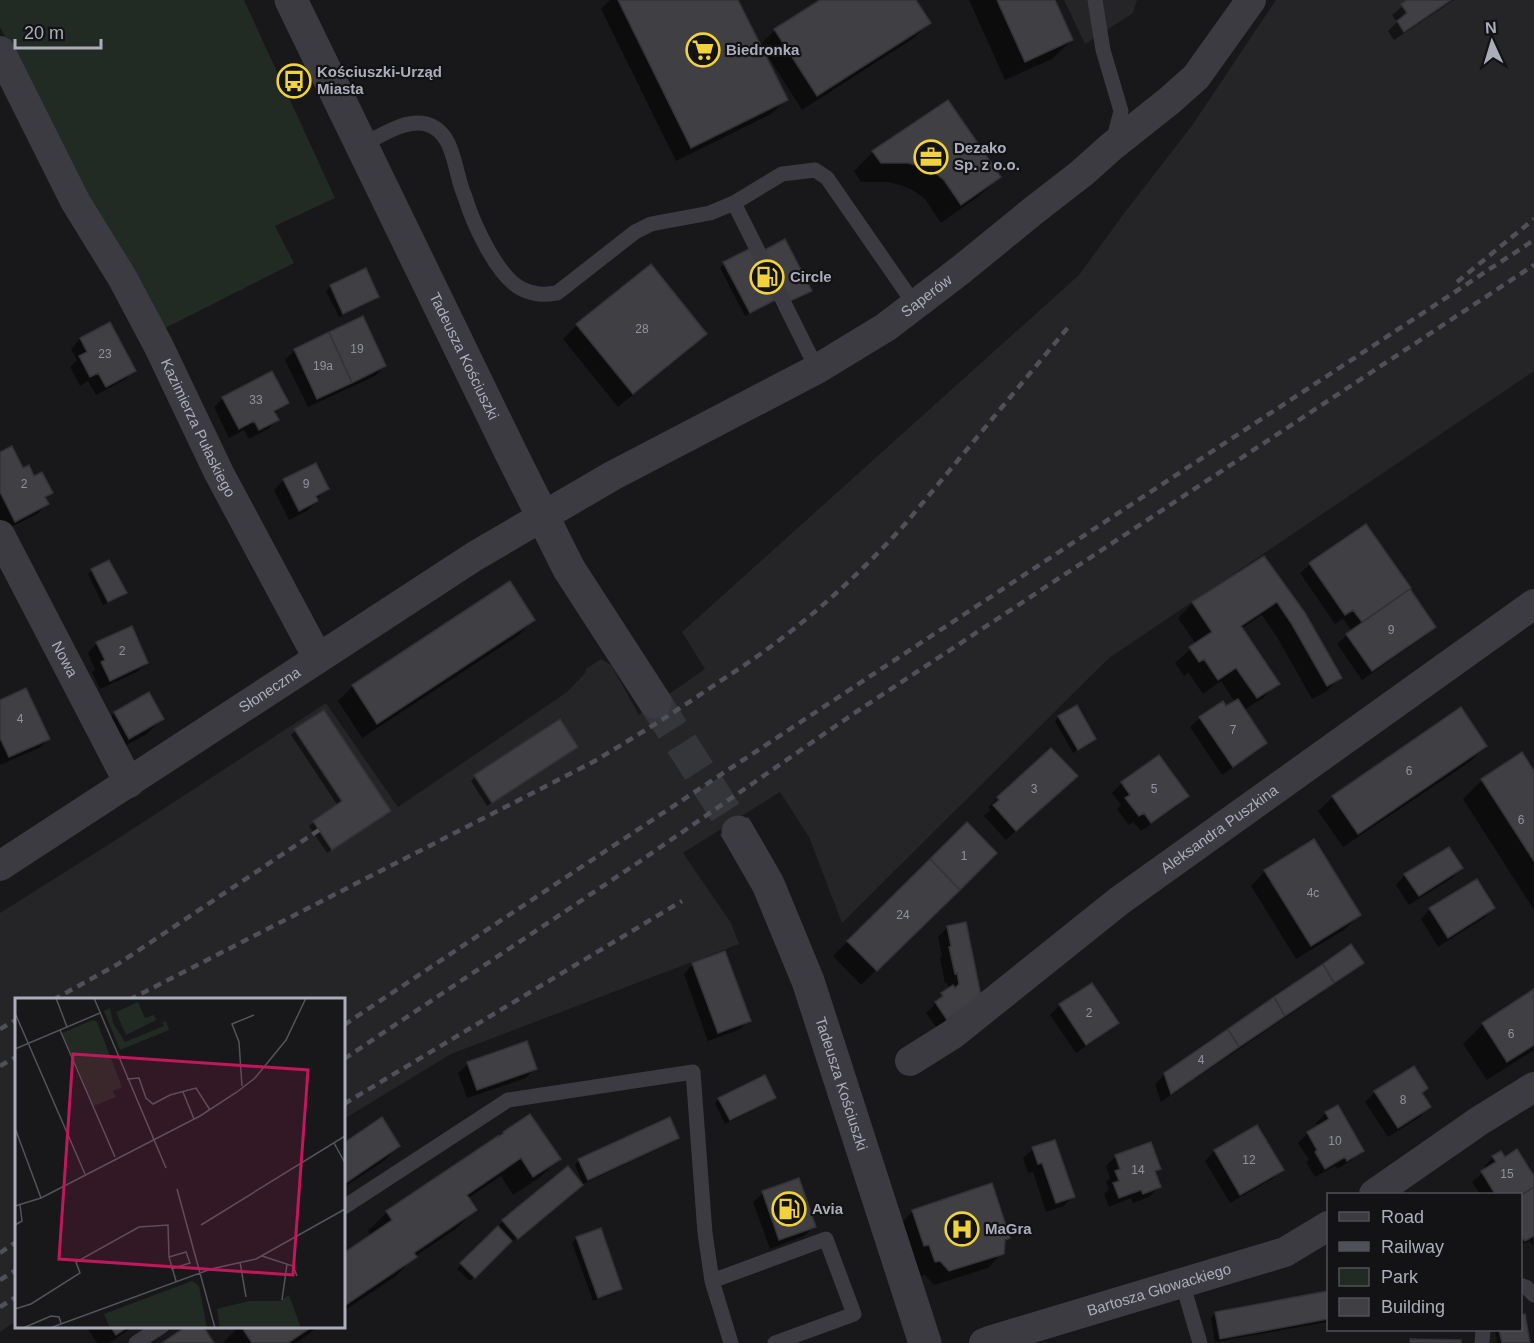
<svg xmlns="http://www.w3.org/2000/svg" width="1534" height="1343" viewBox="0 0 1534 1343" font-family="Helvetica,sans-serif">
	<rect width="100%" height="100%" fill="#18181a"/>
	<path fill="#252427" d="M1064 0H1137L1133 13 1085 44Z
		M1276 0H1534V371L1109 658 842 923 809 837 780 792 683 853 731 923 739 944 451 1054 344 1119V1000H16V1321L0 1332V913L108 845 326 703 398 807 567 692 586 672V669L601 659 611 665 639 715 705 669 682 632 1079 275 1125 212 1191 127Z"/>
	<path fill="#222a24" d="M0 0H244L335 198 275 226 294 263 157 332 0 27Z"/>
	<path fill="#0007" d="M610 0H736L759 46 775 30 823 0H914L929 23 914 38 802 110 764 50 762 51 786 100 771 114 676 161 601 9Z
		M969 0H1054L1072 40 1052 59 1005 80Z
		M1410 0H1454L1394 40 1388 31 1397 22 1392 15Z
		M873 152 999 177 979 196 941 223 925 199 914 191 903 186 888 182H861L854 171Z
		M724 264 810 291 805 295 778 309 774 301 745 316 720 268Z
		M331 286 377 296 373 301 339 317 326 291Z
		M110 324 134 371 124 380 96 395 88 381 80 386 70 367 77 360 71 349 80 339Z
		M577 325 705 334 691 348 618 407 563 339Z
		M295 350 385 366 375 376 308 407 285 360Z
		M223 398 287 403 274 414 277 420 268 429 249 439 244 430 229 438 214 407Z
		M0 454 33 478 51 493 45 500 47 504 37 514 5 530 0 520Z
		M315 465 327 489 316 499 317 501 307 511 289 520 274 490 283 481Z
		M1366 526 1434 627 1425 636 1362 680 1337 644 1352 631 1343 619 1335 624 1300 573 1310 564Z
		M1263 558 1340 677 1326 692 1312 699 1277 637 1262 615 1241 629 1278 683 1263 698 1244 710 1265 743 1256 752 1222 775 1190 727 1200 718 1226 709 1235 702 1221 681 1203 694 1188 672 1184 676 1175 663 1196 644 1178 618 1193 603Z
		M92 570 125 592 121 597 103 605 88 574Z
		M509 583 533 620 519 635 362 738 338 701 353 686Z
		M97 643 147 663 137 672 100 689 92 672 95 670 88 653Z
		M0 702 49 739 39 748 0 765Z
		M115 713 162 719 147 734 114 752 100 728Z
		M1059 717 1094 739 1090 743 1073 753 1055 721Z
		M559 721 572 751 487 806 471 781 475 777Z
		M295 731 384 815 327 853 309 826 338 806 291 735Z
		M1485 746 1471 761 1343 847 1318 811 1333 797Z
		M1534 773V910L1463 799 1482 780Z
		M1122 783 1187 796 1177 806 1141 831 1133 822 1129 825 1117 809 1121 805 1112 793Z
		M1066 786 1006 840 984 816 991 810 988 807 998 798Z
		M967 824 995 853 861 985 833 956Z
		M1461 868 1452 878 1409 905 1396 885 1405 875Z
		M1265 871 1359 915 1344 930 1296 959 1251 886Z
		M1493 908 1484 918 1438 947 1421 919 1430 909Z
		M948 927 969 1005 937 1028 926 1013 934 1005 933 1004 949 990 947 982 945 983 940 958 942 956 938 937Z
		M693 964 749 1021 739 1030 708 1041 684 974Z
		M1328 987 1323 992 1161 1102 1155 1084 1165 1074Z
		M1534 991V1050L1487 1080 1463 1044 1483 1024Z
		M1060 1005 1117 1022 1107 1032 1076 1053 1050 1015Z
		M468 1064 535 1068 526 1078 467 1098 458 1073Z
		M1414 1068 1421 1094 1429 1107 1420 1117 1388 1137 1365 1102 1375 1092Z
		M774 1097 770 1102 725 1124 715 1103 719 1099Z
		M1326 1113 1362 1150 1352 1160 1337 1169 1335 1166 1315 1177 1306 1162 1309 1160 1298 1143 1308 1133 1318 1127 1316 1123Z
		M381 1119 398 1146 384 1161 344 1187V1144Z
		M1257 1127 1282 1169 1272 1179 1230 1203 1205 1161 1214 1151Z
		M677 1138 673 1142 583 1184 575 1165 579 1160Z
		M498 1139 559 1159 539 1178 513 1195 501 1176 467 1199 475 1210 456 1229 414 1257 396 1276 344 1311V1254L371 1236 368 1231 387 1212Z
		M1033 1149 1073 1196 1064 1206 1046 1212 1033 1172 1028 1173 1023 1158Z
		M1116 1156 1159 1169 1154 1174 1159 1187 1149 1197 1133 1203 1131 1198 1109 1207 1104 1194 1109 1189 1106 1182 1110 1178 1106 1166Z
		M1493 1157 1504 1159 1534 1179 1533 1246 1529 1241 1520 1246V1194H1480L1472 1182 1486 1170 1484 1167Z
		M577 1189 512 1242 511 1241 470 1281 457 1269 500 1226 499 1225 503 1221Z
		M763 1193 814 1227 804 1236 770 1249 753 1202Z
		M913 1211 1008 1237 1003 1242 1002 1253 988 1268 934 1285 925 1275 921 1276 915 1259 898 1226Z
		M577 1238 621 1289 616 1293 593 1301 572 1243Z
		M1328 1293V1322L1215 1342 1211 1318 1216 1313Z
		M86 1326H134L109 1343H97Z
		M239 1326H320L296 1343H223Z
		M1495 1330H1520L1528 1343H1497Z"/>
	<path fill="#404044" stroke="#333236" stroke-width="1.5" d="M618 0H738L788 100 691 148Z
		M820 0H916L931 23 817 96 774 29Z
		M997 0H1055L1073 40 1025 62Z
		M1407 0H1451L1404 32 1397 21 1407 13 1401 4Z
		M948 100 1001 177 961 205 944 180 934 172 923 167 908 163H881L872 151Z
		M785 239 812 291 782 305 779 298 750 313 723 262 753 247 757 254Z
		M651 264 707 334 633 394 576 324Z
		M366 268 379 297 343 314 330 285Z
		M363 316 386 366 352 383 329 332Z
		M110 322 136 371 106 387 98 373 90 377 79 356 87 352 80 338Z
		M329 332 352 383 317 399 294 349Z
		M272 371 289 403 274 411 279 420 259 430 254 421 239 429 222 397Z
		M12 446 23 468 29 465 34 476 42 472 53 493 45 497 49 504 15 522 0 492V452Z
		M316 463 329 489 316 496 318 501 299 511 283 479Z
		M1366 524 1411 588 1362 622 1353 610 1345 615 1309 563Z
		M1264 556 1305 613 1342 678 1327 686 1291 623 1277 602 1241 626 1280 684 1257 698 1236 668 1218 680 1204 659 1199 662 1189 647 1212 632 1192 602Z
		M109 560 127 593 108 602 91 569Z
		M510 581 535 620 377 724 352 685Z
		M1410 589 1436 627 1372 671 1346 634Z
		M132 626 148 663 110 681 101 662 105 660 96 642Z
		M26 688 50 739 9 757 0 738V700Z
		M149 692 164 719 129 739 114 712Z
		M1238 699 1267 743 1233 767 1199 717 1223 701 1226 706Z
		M1077 705 1096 739 1078 750 1058 716Z
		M1461 707 1487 746 1358 834 1332 796Z
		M324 710 391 811 332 850 313 821 342 801 294 729Z
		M560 719 578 747 492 803 474 775Z
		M1051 748 1078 776 1016 831 993 805 999 800 997 797Z
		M1522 752 1534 771V861L1481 779Z
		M1159 755 1189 796 1151 823 1144 813 1139 816 1125 798 1130 795 1121 782Z
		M967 822 997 853 960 890 930 859Z
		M1314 839 1361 915 1311 946 1264 870Z
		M1449 847 1463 868 1419 896 1404 874Z
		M930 859 960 890 877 971 847 941Z
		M1477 879 1495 908 1448 938 1429 908Z
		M966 922 981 996 947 1020 935 1002 943 996 941 993 953 985 955 988 959 984 957 973 955 974 949 947 951 946 947 926Z
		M1351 944 1364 963 1334 983 1323 964Z
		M725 951 751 1021 718 1033 692 963Z
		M1323 964 1334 983 1285 1016 1274 997Z
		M1092 983 1119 1023 1086 1045 1059 1004Z
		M1534 989V1045L1507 1062 1482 1023Z
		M1274 997 1285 1016 1239 1047 1228 1029Z
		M1228 1029 1239 1047 1171 1094 1164 1073Z
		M527 1041 537 1069 477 1090 467 1062Z
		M1414 1066 1428 1088 1422 1093 1431 1107 1398 1128 1374 1091Z
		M765 1075 776 1098 730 1120 718 1098Z
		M1338 1105 1364 1151 1347 1161 1345 1157 1325 1169 1315 1152 1317 1150 1307 1132 1329 1119 1325 1112Z
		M530 1114 561 1159 533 1177 521 1158 467 1195 477 1210 414 1253 417 1257 344 1306V1253L392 1220 386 1211 498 1136V1137L504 1133 503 1132Z
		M382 1117 400 1146 344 1184V1143Z
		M670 1117 679 1138 588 1180 578 1159Z
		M1257 1125 1284 1170 1240 1195 1214 1150Z
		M1055 1140 1075 1197 1056 1203 1042 1163 1038 1164 1032 1147Z
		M1151 1142 1161 1169 1155 1171 1161 1187 1143 1194 1141 1190 1119 1198 1113 1183 1119 1181 1115 1171 1120 1169 1115 1155Z
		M1517 1149 1534 1176V1187L1520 1196V1194H1495L1481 1171 1496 1162 1492 1156 1501 1151 1505 1157Z
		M568 1166 583 1185 518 1239 502 1220Z
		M799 1178 816 1227 779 1240 762 1191Z
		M992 1183 1010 1238 1005 1240 1004 1254 949 1271 940 1261 935 1262 929 1245 924 1246 912 1210Z
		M1534 1187V1236L1525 1241 1520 1235V1196Z
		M498 1226 512 1241 475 1278 460 1263Z
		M601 1228 622 1289 598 1298 576 1237Z
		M1328 1291V1319L1220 1339 1215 1312Z
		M1525 1314 1530 1343H1502L1499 1330H1520V1315Z
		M110 1326H129L116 1335Z
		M187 1326H203L214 1343H162Z
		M241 1326H313L288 1343H252Z
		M1410 1339 1461 1340V1343H1410Z"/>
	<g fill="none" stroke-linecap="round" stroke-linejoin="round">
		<path stroke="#35363a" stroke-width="33" stroke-dasharray="33 16" stroke-linecap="butt" d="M655 702 738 832"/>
		<path stroke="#3b3b41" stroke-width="15" d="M1095 0 1103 50 1121 111 1113 142
			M362 145C381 136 404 119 426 124 449 130 453 156 458 175 460 183 462 190 465 197 473 223 497 277 522 289 534 295 544 295 557 293L635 232 651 224 710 213 734 203 782 174 815 170 827 178 915 305
			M734 203 817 369
			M344 1207 508 1100 693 1072 705 1233 712 1281 731 1343
			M712 1281 826 1239 854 1314 775 1343
			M1182 1282 1200 1343
			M1520 1285 1526 1287 1534 1295
			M136 1343 162 1326
			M1482 1343 1483 1330"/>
		<g stroke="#3b3b41" stroke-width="30">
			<path id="s1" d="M0 51 75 201 123 279 159 347 219 473 318 658"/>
			<path id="s2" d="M0 535 129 783"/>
			<path id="s3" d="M0 866 475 556 612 476 817 369 886 327 962 269 1033 211 1082 173 1111 147 1169 101 1196 77 1251 0"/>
			<path id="s4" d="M910 1061 953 1034 1119 901 1534 604"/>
			<path d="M1374 1194 1479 1121 1534 1087"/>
			<path id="s5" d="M984 1343 992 1340 1285 1252 1328 1226"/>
		</g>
		<g stroke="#3b3b41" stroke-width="33">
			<path id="s6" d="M291 0 510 451 569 569 655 702"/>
			<path id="s7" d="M738 832 768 884 808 981 925 1343"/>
		</g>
		<path stroke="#505158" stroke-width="4.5" stroke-dasharray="8 6" stroke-linecap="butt" d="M1457 282 1534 219
			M53 1000 118 964 319 830
			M129 1000 593 762C633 738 672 714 710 688 734 672 759 656 782 638 827 604 868 565 906 523L1070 325
			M344 1025C739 761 1137 501 1534 240
			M0 1029 16 1020
			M344 1059 636 864 853 714 1534 265
			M0 1066 16 1057
			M344 1104 682 901
			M0 1253 16 1242
			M0 1280 16 1270
			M0 1307 16 1297"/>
	</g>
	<defs>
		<g id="supermarket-ring" transform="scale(1.725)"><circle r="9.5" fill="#131315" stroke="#efd23c" stroke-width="1.5"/><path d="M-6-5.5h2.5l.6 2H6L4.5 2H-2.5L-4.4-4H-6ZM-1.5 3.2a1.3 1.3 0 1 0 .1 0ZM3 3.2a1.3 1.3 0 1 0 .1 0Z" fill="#efd23c"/></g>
		<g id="bus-ring" transform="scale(1.725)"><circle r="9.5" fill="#131315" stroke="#efd23c" stroke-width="1.5"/><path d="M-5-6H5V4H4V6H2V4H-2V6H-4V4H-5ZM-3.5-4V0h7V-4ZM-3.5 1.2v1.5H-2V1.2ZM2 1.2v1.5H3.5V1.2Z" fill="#efd23c"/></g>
		<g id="office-ring" transform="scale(1.725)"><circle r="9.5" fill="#131315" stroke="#efd23c" stroke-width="1.5"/><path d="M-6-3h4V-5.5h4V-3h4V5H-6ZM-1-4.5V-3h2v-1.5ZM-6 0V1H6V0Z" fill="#efd23c"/></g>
		<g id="fuel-ring" transform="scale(1.725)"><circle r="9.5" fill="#131315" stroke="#efd23c" stroke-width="1.5"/><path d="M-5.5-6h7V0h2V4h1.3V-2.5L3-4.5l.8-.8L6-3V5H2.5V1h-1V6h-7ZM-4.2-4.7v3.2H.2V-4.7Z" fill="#efd23c"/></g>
		<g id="hospital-ring" transform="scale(1.725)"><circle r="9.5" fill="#131315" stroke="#efd23c" stroke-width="1.5"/><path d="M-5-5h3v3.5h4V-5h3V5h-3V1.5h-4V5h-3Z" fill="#efd23c"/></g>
	</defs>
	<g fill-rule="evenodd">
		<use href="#supermarket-ring" x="703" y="50"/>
		<use href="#bus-ring" x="294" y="81"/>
		<use href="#office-ring" x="931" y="157"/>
		<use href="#fuel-ring" x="767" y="277"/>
		<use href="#fuel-ring" x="789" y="1209"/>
		<use href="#hospital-ring" x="962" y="1229"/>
	</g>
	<g text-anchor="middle" stroke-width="4.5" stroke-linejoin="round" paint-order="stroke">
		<g font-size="12" fill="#90929c">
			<text x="642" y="333">28</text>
			<text x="357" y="353">19</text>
			<text x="105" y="358">23</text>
			<text x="323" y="370">19a</text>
			<text x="256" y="404">33</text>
			<text x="24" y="488">2</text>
			<text x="306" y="488">9</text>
			<text x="1391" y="634">9</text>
			<text x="122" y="655">2</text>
			<text x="20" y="723">4</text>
			<text x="1233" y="734">7</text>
			<text x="1409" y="775">6</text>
			<text x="1034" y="793">3</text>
			<text x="1154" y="793">5</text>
			<text x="1521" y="824">6</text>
			<text x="964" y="860">1</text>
			<text x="1313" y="897">4c</text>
			<text x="903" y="919">24</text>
			<text x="1089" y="1017">2</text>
			<text x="1511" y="1038">6</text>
			<text x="1201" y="1064">4</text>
			<text x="1403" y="1104">8</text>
			<text x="1335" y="1145">10</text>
			<text x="1249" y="1164">12</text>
			<text x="1138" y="1174">14</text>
			<text x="1507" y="1178">15</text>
		</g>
		<g font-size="15" font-weight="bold" fill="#abadba" stroke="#131315" text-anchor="start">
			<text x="726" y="55">Biedronka</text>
			<text x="317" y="77">Kościuszki-Urząd<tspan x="317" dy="17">Miasta</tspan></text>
			<text x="954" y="153">Dezako<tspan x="954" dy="17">Sp. z o.o.</tspan></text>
			<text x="790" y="282">Circle</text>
			<text x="812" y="1214">Avia</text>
			<text x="985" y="1234">MaGra</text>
		</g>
		<g font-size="15" fill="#abadba" stroke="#131315">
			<text dy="5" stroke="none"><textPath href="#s3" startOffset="1089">Saperów</textPath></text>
			<text dy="5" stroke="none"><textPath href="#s6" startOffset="396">Tadeusza Kościuszki</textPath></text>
			<text dy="5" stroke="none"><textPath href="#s1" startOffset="426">Kazimierza Pułaskiego</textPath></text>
			<text dy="5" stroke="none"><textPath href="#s2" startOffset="140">Nowa</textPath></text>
			<text dy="5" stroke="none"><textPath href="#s3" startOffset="322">Słoneczna</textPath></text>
			<text dy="5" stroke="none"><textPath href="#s4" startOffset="387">Aleksandra Puszkina</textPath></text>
			<text dy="5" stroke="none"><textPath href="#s7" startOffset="273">Tadeusza Kościuszki</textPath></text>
			<text dy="5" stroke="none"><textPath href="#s5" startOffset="183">Bartosza Głowackiego</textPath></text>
		</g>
	</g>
	<g transform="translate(15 998)">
		<rect width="330" height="330" fill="#18181a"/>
		<path d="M123 4 130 20 139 17 141 22 111 37 101 14ZM95 10 98 25 110 44 149 28 147 25 151 23 154 32 105 52 89 13ZM78 22 82 24 107 89 98 93 101 99 79 108 47 35ZM177 283 184 288 192 330H95L89 316ZM274 297 286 330H205L202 311 234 303H265Z" fill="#222a24"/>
		<path fill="none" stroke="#53545a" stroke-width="1.5" d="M41 0 52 29M79 0 151 170M0 15 70 176M45 32 100 159M0 51 85 15M112 81 124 80 131 100 138 106 155 97 181 90 195 112M227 88 224 44 217 26 239 17M168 94 179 121M0 130 26 200M319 145 330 165M162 191 200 330M0 208 26 200 185 118 222 94 240 80 271 42 291 0M0 227 7 223 5 207M186 227 330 138M247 258 278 268 282 278M154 259 171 254 175 265 156 271M225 264 231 299M267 302 272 266M0 311 16 306 65 275 61 264 124 229 153 227 154 259 161 283M8 330 36 318 44 319 46 325M35 330 196 271 241 261 330 211"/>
		<path fill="#c2185b" fill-opacity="0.15" stroke="#c2185b" stroke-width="3" d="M58 56 293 72 278 277 44 261Z"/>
		<rect width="330" height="330" fill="none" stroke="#abadba" stroke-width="3"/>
	</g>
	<rect x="1327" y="1193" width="195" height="138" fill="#131315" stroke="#505157" stroke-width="1.5"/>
	<rect x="1339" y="1212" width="30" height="9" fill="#3b3b41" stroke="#505157" stroke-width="1.5"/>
	<text x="1381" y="1223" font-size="18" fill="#abadba">Road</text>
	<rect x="1339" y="1242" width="30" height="9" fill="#505158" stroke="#505157" stroke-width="1.5"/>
	<text x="1381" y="1253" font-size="18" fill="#abadba">Railway</text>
	<rect x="1339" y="1268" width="30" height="18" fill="#222a24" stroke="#505157" stroke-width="1.5"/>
	<text x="1381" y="1283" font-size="18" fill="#abadba">Park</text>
	<rect x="1339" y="1298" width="30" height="18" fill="#404044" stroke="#505157" stroke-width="1.5"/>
	<text x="1381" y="1313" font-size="18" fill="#abadba">Building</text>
	<g transform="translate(1492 42) rotate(356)" stroke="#131315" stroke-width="4.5" paint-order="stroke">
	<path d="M0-4.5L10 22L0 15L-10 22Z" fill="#abadba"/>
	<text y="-9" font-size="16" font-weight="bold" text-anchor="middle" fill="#abadba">N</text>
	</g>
	<path d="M15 39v9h86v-9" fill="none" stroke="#abadba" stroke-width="3"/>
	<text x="24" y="39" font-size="18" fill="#abadba" stroke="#131315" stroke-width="4.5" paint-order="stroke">20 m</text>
</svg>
